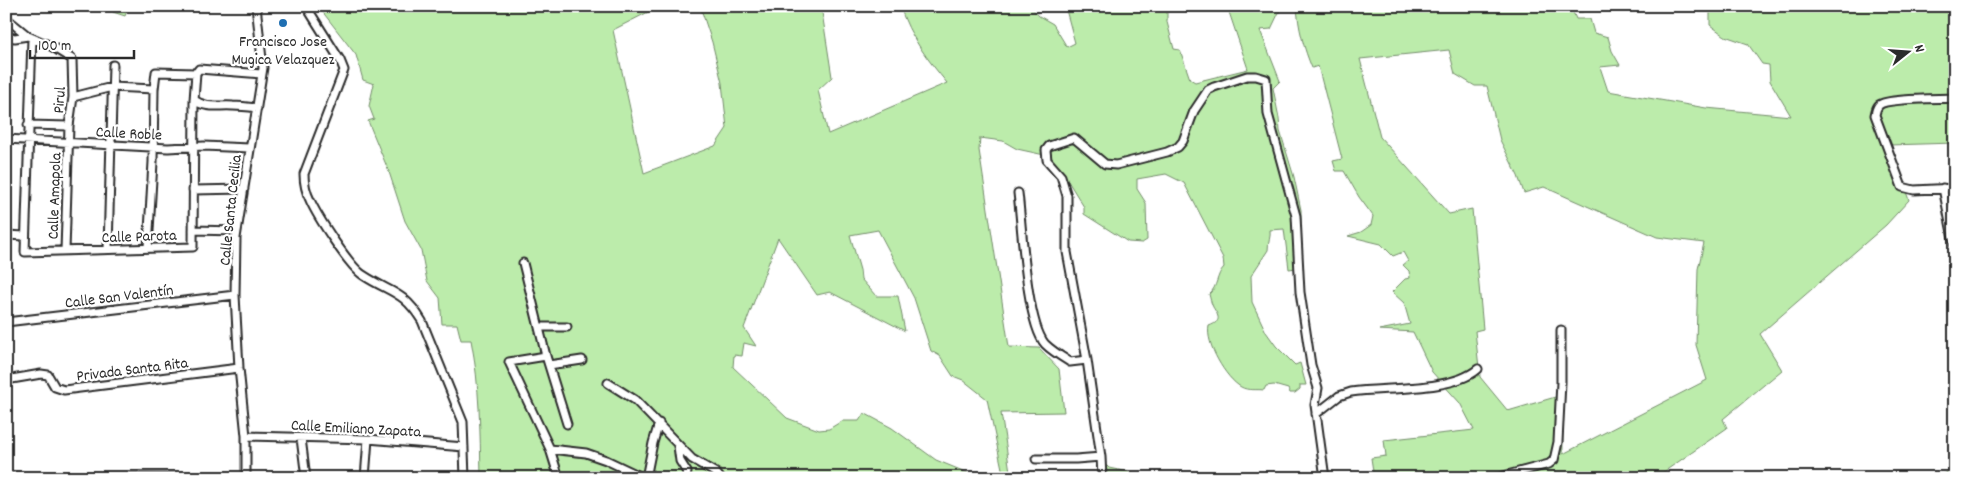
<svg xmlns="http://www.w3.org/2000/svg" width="1961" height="484" viewBox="0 0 1961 484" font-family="Dekko,sans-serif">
	<rect width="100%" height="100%" fill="#fff"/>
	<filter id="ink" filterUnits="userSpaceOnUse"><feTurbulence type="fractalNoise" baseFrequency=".02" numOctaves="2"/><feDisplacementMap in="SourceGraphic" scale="10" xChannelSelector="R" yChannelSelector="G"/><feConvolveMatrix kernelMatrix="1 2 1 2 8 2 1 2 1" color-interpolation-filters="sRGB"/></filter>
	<g filter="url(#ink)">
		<path fill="#bcecab" stroke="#748c6b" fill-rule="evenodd" d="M111 6H129L125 16 113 12Z
			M318 6H660L613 30 644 173 715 146 727 128 722 83 712 42 700 6H821L832 77 818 90 828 134 947 83C928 60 909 36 900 6H1030L1039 16 1053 24 1067 47 1075 43 1065 6H1167V22L1174 49 1180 50 1190 79 1195 82 1248 69 1227 6H1282L1271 29 1260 30 1280 81 1273 88 1279 118 1280 131 1294 177 1301 210V251L1303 267 1289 269 1284 229 1270 230C1271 237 1268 242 1268 250L1251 276 1252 302 1266 332 1276 346 1295 365 1300 363 1306 385H1300V389L1295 393H1290L1288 389 1274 385 1266 386 1264 390C1256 389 1248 391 1241 387 1226 379 1205 343 1209 326 1222 321 1219 317 1213 307 1211 303 1210 298 1209 294 1218 287 1216 275 1224 267L1223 258 1184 183 1166 174 1137 179V189L1146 203 1147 240 1142 243 1128 242 1084 214V207L1063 173 1049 156 1017 149 1003 141 980 138 979 150 1009 347 1039 348 1059 369 1064 412 1001 413 1011 478H1004L987 399 963 380 953 376 940 356 931 351 914 298 878 230 850 235 860 270 861 279 876 296H898L905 331 830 292 817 295 778 238 744 328 756 346 744 343 742 356 734 355 733 367 787 418 819 430 829 429 842 421H859L864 413 892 428 936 460 980 478H481C480 432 480 385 471 340H461L457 324H442L440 298 427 281 421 250 405 221 389 172 368 121 374 119 369 106 374 84 363 80 356 55Z
			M1297 6H1582L1583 12H1573L1576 19H1590L1594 33 1608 37 1612 51 1620 65 1600 67 1608 91 1706 108 1791 116 1770 81 1769 65 1762 64 1748 44 1725 36 1710 25V6H1955V143L1889 145 1909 200 1886 225 1760 334 1782 370 1723 419 1727 428 1655 478H1506L1505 474 1492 478H1374L1371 458 1386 456 1384 440 1474 430 1460 403 1432 372 1413 332 1379 330 1410 324 1404 303 1392 292 1405 279 1410 278 1409 271 1403 265 1408 261 1403 252 1393 256 1381 244 1348 236 1361 232 1371 225 1373 216 1359 197 1344 171H1336L1333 161 1342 159 1318 66 1312 68C1304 49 1298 27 1297 6ZM1449 50 1455 74 1475 86H1487L1500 140 1518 176 1524 193 1544 187 1657 237 1704 243 1698 269 1696 345 1707 380 1563 454 1562 395 1508 411 1480 377 1475 331 1483 329 1472 209 1449 214 1380 137 1360 59Z
			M1106 465 1109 468 1156 478H1106Z
			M1955 466V478H1939Z"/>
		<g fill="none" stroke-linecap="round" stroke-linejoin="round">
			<g stroke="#2b2b2b" stroke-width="11">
				<path id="street" d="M306 6 340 60 344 70 304 174C304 184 306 192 310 200 317 216 349 266 363 275 390 293 403 290 422 321L463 422 465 478
					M6 18 28 36 51 46 72 59 73 97 69 126 65 251
					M6 37 15 38 28 36
					M32 38 25 252 193 247 194 100
					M73 97 112 87 154 89
					M1955 98C1941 99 1887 98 1879 105 1876 108 1876 111 1875 115L1902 187 1914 190 1955 188
					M257 108C249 107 241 106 233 106 218 105 207 109 194 100L196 73 199 69 262 74
					M28 125 69 126
					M6 139 168 148 204 146 249 148
					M1943 188 1955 248
					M193 190 244 189
					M1018 193C1022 225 1026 322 1045 344 1052 351 1062 357 1070 362L1087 360
					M193 230 237 231
					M6 235 25 236
					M148 248 153 162 154 89 156 72 196 73
					M108 249 113 65
					M523 263 546 356 567 424
					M6 322 235 295
					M539 327H567
					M546 356 509 362 550 449 559 478
					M549 365 582 360
					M6 380 41 374 48 375 55 387 64 390 239 368
					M608 383 635 400 692 459 716 473 720 478
					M1316 414 1339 396 1351 392C1386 387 1451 392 1478 369
					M246 436 368 439 464 447
					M301 438 306 478
					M678 446 680 461 687 472 686 478
					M550 449 586 453 606 460 644 478
					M1036 459H1076L1101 457
					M6 477 175 478
					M246 478V436L239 368 235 295 236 238 263 68 256 6
					M365 478 368 439
					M646 478 653 443 659 423
					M1102 478 1101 457 1087 360 1067 252V196L1061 176 1047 160 1046 150 1049 146 1074 138 1105 164 1116 165 1167 152 1178 147 1183 141 1194 111 1208 90 1214 87 1247 76H1256L1266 79 1268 114 1296 216 1300 292 1311 365 1318 388 1315 405 1325 478
					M1496 478 1549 464 1554 460 1558 442 1561 382V330"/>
			</g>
			<use href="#street" stroke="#fff" stroke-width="7"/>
		</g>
	</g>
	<circle fill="#1f6fb2" stroke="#fff" stroke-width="2" cx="283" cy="23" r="5"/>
	<g text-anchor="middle" stroke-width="4.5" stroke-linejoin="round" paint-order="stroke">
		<g font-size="16" fill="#2b2b2b" stroke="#fff">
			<text x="283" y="46">Francisco Jose<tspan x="283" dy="18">Mugica Velazquez</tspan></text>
		</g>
		<g font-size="16" fill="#2b2b2b" stroke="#fff">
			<text transform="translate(58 100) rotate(-86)" y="6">Pirul</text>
			<text transform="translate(129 132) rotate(3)" y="6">Calle Roble</text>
			<text transform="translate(53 196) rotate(-88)" y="6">Calle Amapola</text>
			<text transform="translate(229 210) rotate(-84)" y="6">Calle Santa Cecilia</text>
			<text transform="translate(139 235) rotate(-2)" y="6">Calle Parota</text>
			<text transform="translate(119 295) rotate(-7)" y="6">Calle San Valentín</text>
			<text transform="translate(132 368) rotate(-7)" y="6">Privada Santa Rita</text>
			<text transform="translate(356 427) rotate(3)" y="6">Calle Emiliano Zapata</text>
		</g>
	</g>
	<rect width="1961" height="484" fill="none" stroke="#fff" stroke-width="25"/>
	<rect x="12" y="12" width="1936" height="459" fill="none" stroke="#2b2b2b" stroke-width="2" filter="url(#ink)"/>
	<g transform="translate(1908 52) rotate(73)" stroke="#ffffff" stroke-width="4" paint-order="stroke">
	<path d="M0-4L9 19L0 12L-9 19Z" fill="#2b2b2b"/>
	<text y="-8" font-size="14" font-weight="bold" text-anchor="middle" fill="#2b2b2b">N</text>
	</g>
	<path d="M30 50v8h104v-8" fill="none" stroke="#2b2b2b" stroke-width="2.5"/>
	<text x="38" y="50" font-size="15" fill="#2b2b2b" stroke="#ffffff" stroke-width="4" paint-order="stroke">100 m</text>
</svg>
